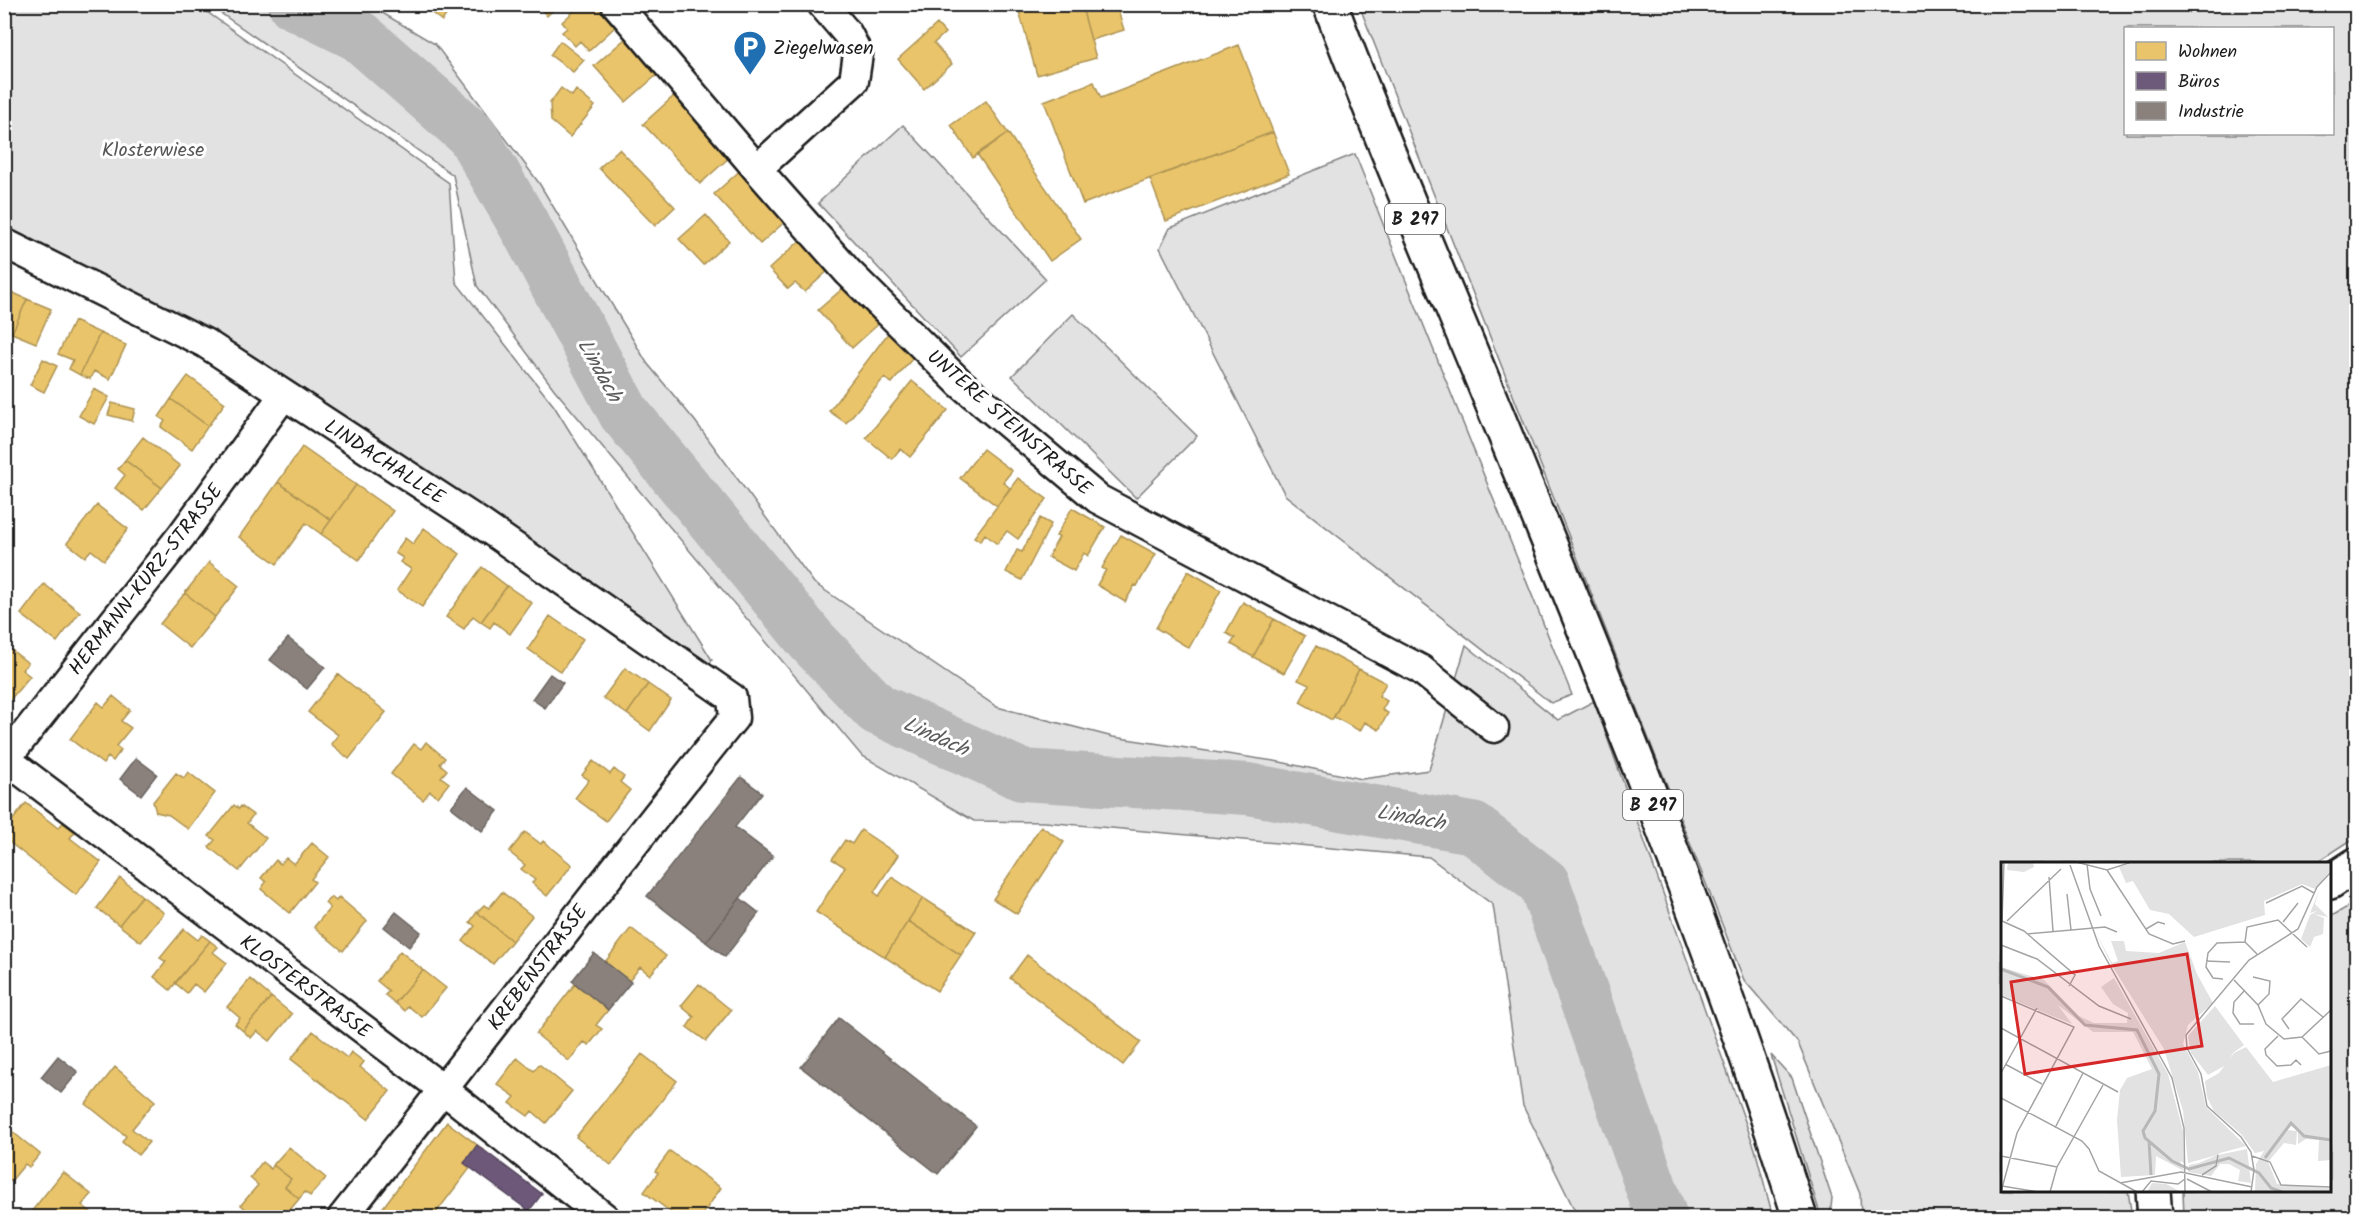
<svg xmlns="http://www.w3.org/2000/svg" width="2361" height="1222" viewBox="0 0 2361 1222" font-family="Kalam,sans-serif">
	<rect width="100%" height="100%" fill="#fff"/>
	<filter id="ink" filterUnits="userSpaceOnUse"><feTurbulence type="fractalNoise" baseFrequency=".0167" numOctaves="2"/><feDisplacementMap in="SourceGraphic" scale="12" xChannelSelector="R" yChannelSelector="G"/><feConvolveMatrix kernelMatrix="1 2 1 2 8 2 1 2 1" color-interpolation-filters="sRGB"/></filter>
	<g filter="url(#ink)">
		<path fill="#e2e2e2" stroke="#7f7f7f" stroke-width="1.5" fill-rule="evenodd" d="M4 5H197L449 183 456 282 554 406 712 660 705 671 5 234Z
			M209 5H369L435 44 539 183 647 363 695 421 814 583 997 707 1113 737 1280 762 1362 779 1429 770 1466 645 1558 720 1594 701 1755 1149 1773 1217H1578L1523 1106 1493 905 1429 857 1045 822 974 821 861 755 554 389 477 286 453 175Z
			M1359 5H2356V837L2316 863 2002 864V1190L2128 1191 2132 1217H1861L1860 1194 1798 1043 1744 980ZM2126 28H2332V134H2126Z
			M903 125 1046 279 961 357 818 203Z
			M1355 154 1572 695 1551 703 1285 495 1160 248 1170 228Z
			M1073 314 1197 436 1136 498 1012 376Z
			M2356 902V1217H2184L2183 1191 2330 1190V917Z
			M1771 1055 1792 1078 1832 1198 1830 1217H1821Z"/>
		<path fill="#e9c46a" stroke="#ac9253" stroke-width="1.5" d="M420 4H454L442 21Z
			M537 4H559L547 16Z
			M582 4H594L615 27 589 51 580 41 575 46 562 32 567 28 562 22Z
			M1017 4H1081L1096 58 1037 75Z
			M1081 4H1116L1124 30 1091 40Z
			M937 24 945 33 934 43 952 64 924 89 898 59Z
			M626 38 658 74 626 102 594 66Z
			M560 41 584 60 573 72 550 55Z
			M1239 45 1273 132 1083 204 1044 101 1094 82 1101 98Z
			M561 88 572 96 576 90 595 106 570 137 551 121 550 103Z
			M676 94 732 155 700 184 643 124Z
			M986 101 1008 133 973 158 951 125Z
			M1273 132 1289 174 1166 221 1150 179Z
			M1008 133 1081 239 1050 261 977 154Z
			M619 149 675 207 655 226 599 168Z
			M744 167 789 218 760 244 714 194Z
			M706 215 729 241 703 265 679 239Z
			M805 236 833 266 805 292 795 283 788 289 769 269Z
			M849 283 883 320 852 348 818 310Z
			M4 289 27 299 12 333 4 329Z
			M27 299 51 309 36 343 12 333Z
			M74 321 100 333 80 375 69 369 73 360 58 354Z
			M889 332 916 354 892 383 884 378 846 423 829 411Z
			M100 333 126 345 110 379 94 371 90 379 80 375Z
			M43 359 57 366 44 392 30 385Z
			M188 376 225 403 208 426 171 399Z
			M912 381 948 410 910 457 900 449 892 459 866 438Z
			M94 389 109 397 94 424 79 416Z
			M171 399 208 426 192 449 161 427 165 421 159 417Z
			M112 403 135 409 132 421 108 415Z
			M143 437 180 466 162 488 125 460Z
			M302 447 356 485 331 520 278 482Z
			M983 449 1012 471 1003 482 1010 488 997 506 960 478Z
			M125 460 162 488 144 510 115 488 125 475 118 469Z
			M1018 478 1047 499 1018 539 1007 531 997 544 985 534 980 541 974 537Z
			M278 482 331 520 321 534 306 523 277 564 239 537Z
			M356 485 393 511 359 560 321 534Z
			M97 505 128 529 104 560 91 550 85 557 67 543Z
			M1072 508 1105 527 1088 556 1084 553 1074 571 1048 557 1059 537 1056 536Z
			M1040 518 1051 524 1022 580 1006 572 1017 550 1022 552Z
			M424 528 460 554 422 607 397 590 411 569 400 562 403 558 395 553 405 538 413 544Z
			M1121 535 1156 554 1137 586 1135 585 1125 602 1097 585 1106 570 1102 568Z
			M209 562 239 586 215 617 185 593Z
			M482 567 507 586 481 622 473 616 464 629 446 617Z
			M1188 571 1221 590 1189 648 1156 628Z
			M44 584 80 612 57 642 21 614Z
			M507 586 532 603 510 634 494 622 490 628 481 622Z
			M185 593 215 617 190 648 160 624Z
			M1243 602 1274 619 1253 657 1231 644 1235 638 1226 633Z
			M550 616 583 639 561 672 528 649Z
			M1274 619 1305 636 1284 673 1253 657Z
			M4 644 28 663 22 670 30 676 4 707Z
			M1316 646 1359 669 1332 720 1300 702 1309 685 1298 680Z
			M625 668 648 684 627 714 603 698Z
			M1359 669 1386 683 1379 696 1387 701 1382 710 1388 713 1379 730 1365 722 1360 731 1334 717Z
			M338 674 386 712 349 759 331 744 338 735 308 712Z
			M648 684 671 700 650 731 627 714Z
			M113 696 130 710 121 721 131 728 116 746 121 750 113 761 108 757 103 764 70 739 98 702 104 707Z
			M426 742 445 758 440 764 447 770 441 777 449 783 438 797 430 791 423 800 391 774 414 744 421 749Z
			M593 761 610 774 614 769 624 777 620 782 630 790 606 821 575 798 589 780 582 775Z
			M188 772 215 793 188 829 169 815 156 812 153 802 176 773 184 778Z
			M26 803 58 828 63 823 75 832 70 838 101 862 76 895 4 838V831Z
			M234 805 239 809 241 806 253 815 247 823 266 838 239 871 209 847 215 840 209 836Z
			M1041 826 1064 842 1017 914 993 899Z
			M861 830 898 855 874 892 879 896 892 877 923 898 885 957 816 912 845 867 832 859 845 840 852 844Z
			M525 832 541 844 543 841 572 865 547 896 532 883 535 880 521 869 525 865 509 852Z
			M312 843 329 857 311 879 315 882 290 913 261 889 266 882 261 878 276 860 280 864 286 858 294 864Z
			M120 878 142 896 119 925 97 908Z
			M502 892 532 916 512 941 477 912 484 905 489 908Z
			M142 896 164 913 141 942 119 925Z
			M331 897 336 901 339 897 367 921 343 951 314 927 330 908 325 903Z
			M923 898 976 932 961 955 908 921Z
			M477 912 512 941 493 964 463 941 475 926 470 922Z
			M908 921 961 955 937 991 885 957Z
			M631 928 666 956 650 975 640 967 629 981 605 962Z
			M184 929 198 940 202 935 210 941 170 990 154 977 166 962 160 958Z
			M210 941 218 947 213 952 227 963 204 992 194 984 187 993 175 983Z
			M400 951 423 970 395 1003 385 995 389 991 377 981Z
			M1027 955 1141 1042 1123 1065 1010 978Z
			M423 970 446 988 422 1017 408 1006 405 1011 395 1003Z
			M250 979 271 997 243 1031 235 1024 240 1018 227 1007Z
			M575 984 608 1010 596 1025 602 1029 589 1045 584 1042 569 1061 536 1034Z
			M699 984 731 1010 706 1041 687 1027 694 1017 681 1006Z
			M271 997 292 1014 270 1041 257 1031 251 1038 243 1031Z
			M313 1031 347 1058 351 1052 364 1062 360 1067 390 1091 368 1119 291 1059Z
			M642 1054 677 1081 611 1165 576 1137Z
			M517 1058 534 1071 539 1064 572 1091 546 1123 532 1111 528 1116 510 1103 515 1097 497 1084Z
			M115 1067 155 1101 132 1129 149 1142 138 1155 122 1142 126 1136 86 1104Z
			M447 1122 484 1150 432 1218H375Z
			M4 1125 40 1154 29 1167 25 1164 11 1181 6 1177 4 1179Z
			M289 1147 326 1178 310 1196 305 1192 299 1199 285 1187 291 1179 273 1165Z
			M670 1151 721 1188 700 1218H679L644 1192 658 1173 655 1171Z
			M262 1162 271 1169 273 1165 291 1179 285 1187 299 1199 289 1211 295 1216 293 1218H256L241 1205 258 1185 250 1178Z
			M63 1172 91 1194 82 1205 98 1218 27 1217Z"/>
		<path fill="#6d597a" stroke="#55475e" stroke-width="1.5" d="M477 1145 542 1194 529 1211 464 1163Z"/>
		<path fill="#8a817c" stroke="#69635f" stroke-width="1.5" d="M288 638 325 667 307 689 270 660Z
			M550 674 563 683 545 708 532 699Z
			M136 758 157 774 141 795 120 779Z
			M741 777 762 793 735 827 773 856 706 942 647 896Z
			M467 787 498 811 482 831 451 807Z
			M740 898 759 913 725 957 706 942Z
			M396 912 421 932 409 947 384 927Z
			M594 953 631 982 608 1010 572 981Z
			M839 1018 976 1126 938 1174 801 1067Z
			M58 1056 78 1072 61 1093 41 1077Z"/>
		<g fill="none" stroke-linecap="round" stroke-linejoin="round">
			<path stroke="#b8b8b8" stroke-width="52" d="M294 4 359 36 472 135 528 232 624 413 812 641 877 709 1022 775 1248 789 1473 828 1544 883 1662 1218"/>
			<g stroke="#1c1c1c" stroke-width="33">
				<path id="street" d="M616 4 757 169 848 272 960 383 1098 499 1420 669 1494 728
					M757 169 854 81 858 54 847 33 822 4
					M4 243 205 343 480 523 732 698 734 718C601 883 474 1052 342 1218
					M4 758 444 1090 605 1218
					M4 761 182 535 283 396"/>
			</g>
			<g stroke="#1c1c1c" stroke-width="38">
				<path id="secondary" d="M2330 882 2356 865
					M2153 1190 2155 1218"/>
			</g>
			<g stroke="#1c1c1c" stroke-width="38">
				<path id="primary" d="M1330 4C1380 138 1436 267 1490 398 1601 668 1713 939 1800 1218"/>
			</g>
			<use href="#street" stroke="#fff" stroke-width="28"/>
			<use href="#secondary" stroke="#fff" stroke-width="33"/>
			<use href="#primary" stroke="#fff" stroke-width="33"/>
		</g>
	</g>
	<defs>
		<g id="parking-pin" transform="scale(1.725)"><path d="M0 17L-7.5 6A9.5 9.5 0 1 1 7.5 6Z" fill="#1f6fb2" stroke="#fff"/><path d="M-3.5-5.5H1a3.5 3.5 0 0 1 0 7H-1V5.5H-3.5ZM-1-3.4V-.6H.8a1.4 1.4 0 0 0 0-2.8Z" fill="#fff"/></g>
	</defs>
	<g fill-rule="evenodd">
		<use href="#parking-pin" x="750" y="47"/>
	</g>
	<g text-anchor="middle" stroke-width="6" stroke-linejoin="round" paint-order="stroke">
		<g fill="#fff" stroke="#606060" stroke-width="1.5">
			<rect x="1385" y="204" width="60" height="30" rx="4.5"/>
			<rect x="1623" y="790" width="60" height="30" rx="4.5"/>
		</g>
		<g font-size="18" font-weight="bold" fill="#1c1c1c">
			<text x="1415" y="225">B 297</text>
			<text x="1653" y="811">B 297</text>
		</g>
		<g font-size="20" fill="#1c1c1c" stroke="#fff" text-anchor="start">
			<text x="773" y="54">Ziegelwasen</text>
		</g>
		<g font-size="20" fill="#575757" stroke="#fff">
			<text x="153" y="156">Klosterwiese</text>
		</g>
		<g font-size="20" fill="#1c1c1c" stroke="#fff">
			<text transform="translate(1010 422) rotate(41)" y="7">UNTERE STEINSTRASSE</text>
			<text transform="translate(385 461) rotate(33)" y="7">LINDACHALLEE</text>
			<text transform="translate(145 579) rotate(-52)" y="7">HERMANN-KURZ-STRASSE</text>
			<text transform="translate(537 967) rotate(-53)" y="7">KREBENSTRASSE</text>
			<text transform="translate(306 986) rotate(37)" y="7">KLOSTERSTRASSE</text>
		</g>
		<g font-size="21" font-style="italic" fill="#5a5a5a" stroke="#fff">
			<text transform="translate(600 370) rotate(61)" y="7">Lindach</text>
			<text transform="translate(936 736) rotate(24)" y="7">Lindach</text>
			<text transform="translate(1411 817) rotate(10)" y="7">Lindach</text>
		</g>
	</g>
	<g transform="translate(2001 862)">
		<rect width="330" height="330" fill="#fff"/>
		<path d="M7 0H32L33 5 23 10 6 8ZM135 0H330V8L314 27 301 22 263 39 264 53 193 75 168 52 149 48 132 19 125 21 118 5ZM318 29 314 42 327 55 313 52 323 56 322 72 313 75 309 85 300 77 309 53 316 49 309 51ZM94 69 111 101 117 99 110 79H123L125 89 158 91 184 80 196 112 212 141 187 163 182 182 197 210 205 245 245 284 219 291 217 293 246 287 250 321 237 319 239 308 228 302H219L210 314 187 310 188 303 198 301 216 293 187 301 182 249 163 187 110 102ZM0 105 43 118 78 154 93 161H126L127 151 112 142 100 125 113 116 167 212 182 269 183 301 179 299 183 309 155 294 154 313 120 315 116 258 119 228 126 216 151 207 132 170H92L57 143 71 162 0 133ZM214 144 243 183 232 191 225 203 207 213 190 191 187 174ZM245 185 272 220 330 203V298L317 299 318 278 305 277 297 282V268L290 264 286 268 296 269 295 283 283 281 267 300 276 322 330 326V330H254L255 302 263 289 254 291 240 272 213 249 206 235 204 219 218 211 233 191ZM151 321 165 322 180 330H146Z" fill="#e2e2e2"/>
		<path fill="none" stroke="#b8b8b8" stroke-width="3" d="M0 107 47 125 84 163 136 168 158 212 154 249 142 269 144 276 171 299 188 307 228 296 258 311 270 326 281 330M148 279 150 313M264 296 290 261 303 274 330 278"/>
		<path fill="none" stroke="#a4a4a4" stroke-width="1.5" d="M75 0 106 8 131 0M86 2 89 27 100 54M69 3 98 84 171 216 183 266 184 330M106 8 148 72 172 82 184 79M48 15 52 69M66 32 70 68M265 41 301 24 313 31M1 59 23 69 74 113 68 124M1 59 3 0M6 59 60 7M282 60 297 41M145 67 157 60 164 62M26 72 104 65 116 70M244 80 246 65 277 58 306 85M0 83 36 97 98 144 130 157M205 99 229 100M252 115 269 119 268 132 257 143M222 117 212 116 205 105 207 91 216 81 244 80 256 92M233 118 257 143 265 162 283 177 301 175 330 148M244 128 233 140 232 151 239 162H253M0 134 73 165 16 271 0 330M0 166 117 230M288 167 281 157 300 137 322 155M277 174 264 187 265 193 276 204 290 203 295 198 300 203M301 175 318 192 330 189M4 202 41 222M0 211 36 146M0 236 81 279 88 287 98 309 136 330M54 266 82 211M0 294 56 305M251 294 269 300 280 323 330 325M201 313 215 304 217 293M186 317 211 330M119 321 180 310 251 325M1 324 37 330M49 330 56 305 102 223M141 330 150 319 177 322 184 317M250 330 253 308 250 290 240 275 206 244 200 212 186 186 185 173 248 98 297 67 316 25 330 10"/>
		<path fill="#d62828" fill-opacity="0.15" stroke="#d62828" stroke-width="3" d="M186 92 201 184 24 212 10 120Z"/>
		<rect width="330" height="330" fill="none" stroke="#1c1c1c" stroke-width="3"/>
	</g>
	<rect width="2361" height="1222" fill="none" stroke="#fff" stroke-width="24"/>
	<rect x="12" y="12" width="2337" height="1198" fill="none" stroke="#1c1c1c" stroke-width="2" filter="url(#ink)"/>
	<rect x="2124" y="27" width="210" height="108" fill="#ffffff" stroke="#a4a4a4" stroke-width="1.5"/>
	<rect x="2136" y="42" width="30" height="18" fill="#e9c46a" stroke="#a4a4a4" stroke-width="1.5"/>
	<text x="2178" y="57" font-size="18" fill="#1c1c1c">Wohnen</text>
	<rect x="2136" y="72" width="30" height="18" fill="#6d597a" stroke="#a4a4a4" stroke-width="1.5"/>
	<text x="2178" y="87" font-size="18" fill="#1c1c1c">Büros</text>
	<rect x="2136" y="102" width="30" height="18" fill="#8a817c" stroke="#a4a4a4" stroke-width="1.5"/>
	<text x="2178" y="117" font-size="18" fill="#1c1c1c">Industrie</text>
</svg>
